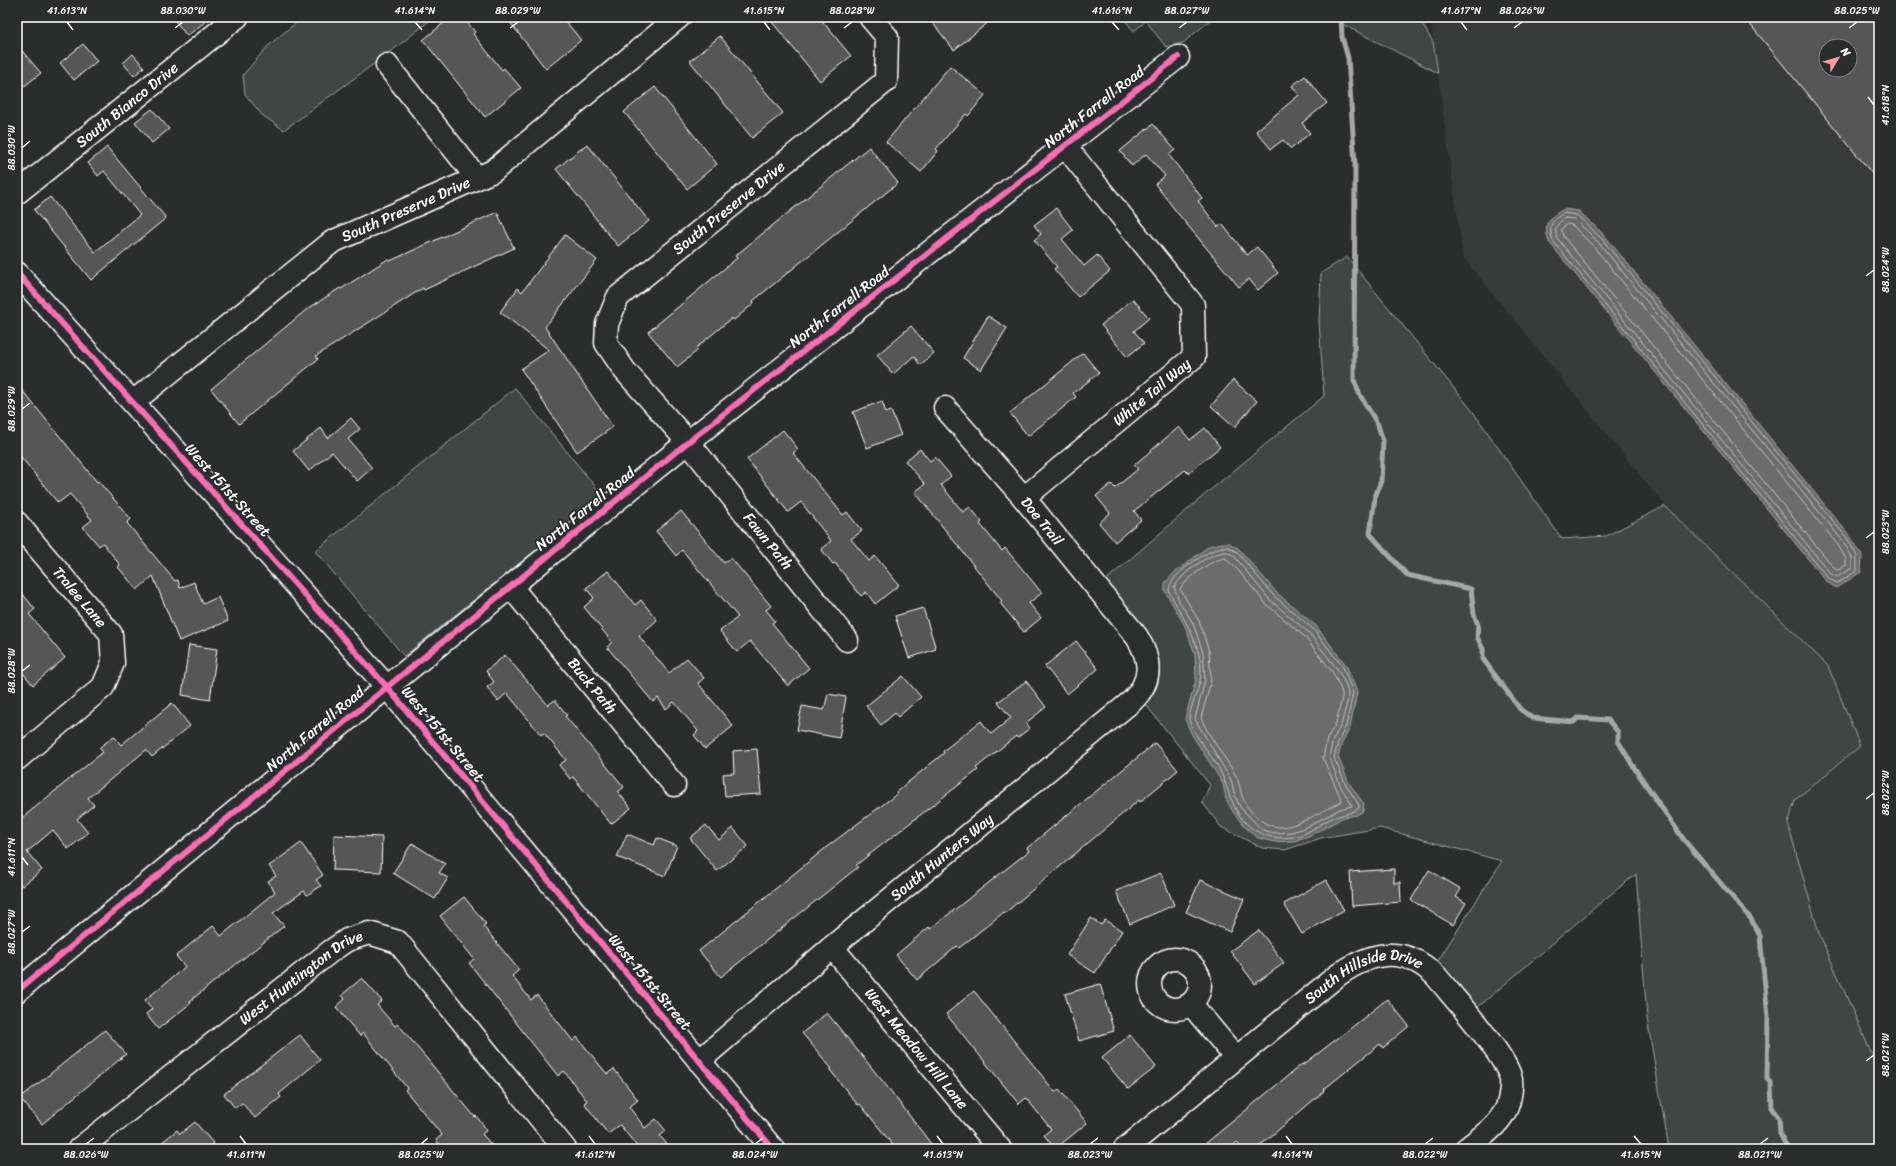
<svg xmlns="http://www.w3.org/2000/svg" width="1896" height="1166" viewBox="0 0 1896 1166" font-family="Sriracha,sans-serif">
	<rect width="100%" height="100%" fill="#2a2d2e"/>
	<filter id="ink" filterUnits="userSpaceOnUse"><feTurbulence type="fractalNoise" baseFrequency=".025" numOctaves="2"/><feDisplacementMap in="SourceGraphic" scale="8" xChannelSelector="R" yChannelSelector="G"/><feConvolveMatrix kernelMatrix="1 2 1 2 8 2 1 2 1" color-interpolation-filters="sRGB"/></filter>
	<g filter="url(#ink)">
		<path fill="#373a3b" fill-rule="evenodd" d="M1430 17H1879V1149L1753 834 1860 746 1463 257ZM1826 46H1850V70H1826Z"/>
		<path fill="#414445" stroke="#a0a2a2" d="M303 17H434L398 46 284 130 262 115 245 94 243 75 268 46Z
			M1122 17H1214L1183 43 1166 47 1146 21 1134 31Z
			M1333 17H1418L1433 42 1438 73 1336 21Z
			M1347 257 1471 409 1562 539 1606 536 1665 506 1828 666 1860 746 1795 800 1788 824 1819 933 1879 1071V1149H1669L1647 1018 1636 874 1600 903 1477 1008 1451 976 1437 962 1502 861 1380 828 1321 838 1285 850 1262 848 1221 827 1202 802 1210 785 1146 705C1149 700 1153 694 1156 689 1172 646 1129 611 1105 581L1202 497 1324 396 1319 321 1321 273Z
			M515 388 603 496 404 656 315 551Z"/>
		<path fill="#6a6c6d" stroke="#a6a7a7" d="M1564 209 1579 211 1605 236 1850 536 1862 555 1861 572 1836 588 1826 581 1549 242C1543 223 1547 219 1564 209Z
			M1222 543H1229L1239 549 1277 593 1316 626 1346 665 1357 692 1350 728 1342 743 1338 757 1349 783 1364 804 1363 811 1357 815 1344 817 1311 835 1294 841 1274 842 1258 838 1245 827 1233 812 1226 799 1223 784 1191 733 1185 719 1196 679 1195 654 1185 626 1165 591V583L1175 572 1209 546Z"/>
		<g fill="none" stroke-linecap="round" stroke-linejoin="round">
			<path stroke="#c3c4c5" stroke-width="1" d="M1564 213 1577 215 1602 239 1847 538 1857 556V571L1837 583 1828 578 1553 241C1548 225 1551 221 1564 213Z
				M1565 218 1575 219 1599 243 1843 541 1852 557V568L1837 577 1831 574 1557 238C1554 228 1556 224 1565 218Z
				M1567 224 1572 225 1594 247 1838 545 1846 559V565L1838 570H1836L1563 236 1561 230Z
				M1222 547H1228L1237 552 1274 596 1313 629 1343 667 1353 693 1346 726 1338 742 1334 758 1346 785 1359 805V808C1352 814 1337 815 1328 820 1317 826 1306 835 1293 837 1268 841 1246 830 1235 808 1228 794 1226 782 1219 768 1212 757 1191 731 1189 719 1189 712 1198 690 1200 681 1206 648 1182 618 1169 591 1169 574 1208 550 1222 547Z
				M1223 552H1227L1234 556 1270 600 1309 633 1338 670 1345 683 1348 693V699L1341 725 1333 740 1329 757 1341 787 1352 806 1340 809 1307 827 1292 832 1275 833 1262 830 1240 807 1235 796 1231 780 1195 719 1205 680 1203 653 1193 623 1179 601 1174 587C1184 572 1205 556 1223 552Z
				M1225 558 1237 569 1266 604 1305 637 1333 673 1339 685 1342 693V698L1336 723 1327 739 1323 758 1342 801C1336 805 1329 807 1323 811 1292 827 1271 839 1246 805 1240 796 1241 785 1236 776 1225 756 1210 739 1201 718L1211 681 1209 651 1199 621 1180 589C1188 578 1212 559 1225 558Z"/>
			<path stroke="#a6a7a7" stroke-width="5" d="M1341 17 1342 37 1348 58 1355 165 1354 380 1360 395 1378 425 1383 441 1381 481 1375 497 1370 534 1407 575 1471 589 1474 614 1478 625 1477 637 1483 649V659L1520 709 1532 718 1574 722 1578 718 1608 720 1618 732V741L1633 766 1684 840 1751 919 1760 936 1768 1017 1767 1079 1771 1084 1772 1109 1779 1118 1780 1134 1788 1149"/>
		</g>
		<path fill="#555758" stroke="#fff" fill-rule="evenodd" d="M172 17H211L187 36Z
			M451 17H463L475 32 473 34 502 70 504 68 521 88 485 117 423 40Z
			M506 17H562L581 40 546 69Z
			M768 17H819L851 56 820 81Z
			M928 17H995L954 50Z
			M1744 17H1879V182ZM1826 46H1850V70H1826Z
			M720 36 783 113 752 138 690 61Z
			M83 44 97 61 74 80 60 63Z
			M17 45 41 73 22 88 17 82Z
			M133 54 144 67 134 76 123 63Z
			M950 66 985 95 968 116 966 114 936 149 938 151 921 172 886 142Z
			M1305 76 1327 103 1302 123 1310 133 1291 149 1283 140 1271 149 1256 131 1299 95 1292 86Z
			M655 87 717 164 687 189 624 112Z
			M152 109 169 129 152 143 135 122Z
			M1153 124 1175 150 1169 155 1202 198 1198 201 1218 227 1222 224 1247 255 1257 247 1278 273 1258 290 1249 279 1239 287 1179 215 1155 184 1165 176 1146 154 1132 166 1120 151Z
			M587 144 649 221 618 246 556 169Z
			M107 147 166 218 91 280 34 210 50 197 95 252 140 215 104 171 98 176 88 163Z
			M869 147 898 183 753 301 754 303 734 320 732 318 696 348 698 350 677 367 648 332 737 258 735 256Z
			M1056 208 1073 230 1062 239 1084 266 1097 255 1110 271 1078 297 1054 269 1057 267 1034 240 1041 234 1034 225Z
			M497 212 514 248 424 290 423 288 316 356 318 359 239 424 211 389 306 310 340 288 341 289 388 259 390 261Z
			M565 235 597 260 545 327 613 427 577 452 521 369 549 350 500 312 518 288 522 292Z
			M1133 299 1149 318 1134 331 1144 343 1127 357 1101 325Z
			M988 316 1007 328 981 370 963 358Z
			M911 326 934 353 920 365 914 356 893 374 877 355Z
			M1083 353 1099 373 1073 393 1076 397 1028 436 1010 413Z
			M1233 380 1257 401 1235 427 1211 406Z
			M17 384 97 482 98 481 131 519 127 523 175 581 178 580 180 588 194 582 203 604 218 597 228 621 179 641 153 576 137 590 118 567 120 565 103 543 99 546 83 527 92 520 70 494 58 503 17 452Z
			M882 401 886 413 891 411 901 435 867 448 853 412Z
			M351 418 360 429 348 439 372 468 357 481 332 452 309 471 293 451 321 428 328 438Z
			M1179 427 1190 440 1205 428 1220 447 1188 473 1185 470 1134 511 1141 520 1115 542 1099 523 1110 513 1096 496 1111 484 1115 488 1138 469 1134 465Z
			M783 430 798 449 793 453 843 515 847 512 862 531 851 539 869 561 875 556 899 585 875 604 866 592 861 596 835 563 833 564 821 549 831 541 801 502 788 512 747 459Z
			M920 449 930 461 935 457 951 476 941 485 963 512 970 507 982 522 980 524 1002 551 1005 548 1042 593 1029 603 1041 618 1024 632 1000 603 1002 601 915 492 925 484 905 461Z
			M681 511 724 563 731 558 771 606 766 610 775 621 772 623 809 668 788 686 750 641 737 652 720 631 738 617 682 550 676 556 656 531Z
			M608 571 635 605 641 600 657 620 639 636 646 645 669 673 687 658 704 678 698 683 733 726 705 749 694 735 698 731 674 702 666 709 658 698 653 702 607 647 612 642 584 607 594 598 586 588Z
			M17 587 35 609 29 614 65 658 33 685 17 666Z
			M923 608 936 649 909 658 895 616Z
			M1076 641 1098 669 1067 694 1045 666Z
			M189 645 217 649 210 700 182 695Z
			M505 655 548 705 555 700 567 715 565 716 624 787 618 792 631 808 611 824 573 777 570 779 559 765 566 760 544 733 541 735 507 693 498 701 487 687 494 682 486 671Z
			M903 676 921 697 898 717 895 713 881 725 866 706Z
			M1026 681 1046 707 1026 723 1030 728 1017 738 1016 736 976 768 978 770 856 865 858 867 721 977 699 951 828 846 897 794 896 792 944 753 943 751 981 721 991 734 1011 718 998 702Z
			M828 694 846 697 839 738 797 730 802 706 824 710Z
			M172 703 190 726 152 757 146 750 88 798 94 805 77 819 88 833 68 849 53 830 27 852 42 870 22 886 17 879V822L103 752 99 748 114 736 121 745Z
			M1155 743 1178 770 1140 802 1139 800 1005 913 1004 912 959 948 957 946 917 980 896 955 929 927 930 929 1029 851 1027 848Z
			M757 749 761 794 725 796 723 774 734 773 733 751Z
			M706 825 719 840 733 828 748 846 717 871 690 838Z
			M627 834 654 845 657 838 677 846 665 876 617 857Z
			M334 835 382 837 381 872 333 870Z
			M301 843 323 875 316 880 321 886 307 895 304 891 273 913 284 926 190 1001 191 1003 158 1029 146 1014 152 1009 145 1000 185 967 176 956 213 926 221 936 275 892 268 881 276 876 269 866Z
			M412 843 445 864 439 873 448 878 435 899 393 873Z
			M1394 869V883L1400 882 1401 902 1352 906 1350 872Z
			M1429 870 1461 889 1456 897 1466 903 1453 925 1411 900Z
			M1161 873 1174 905 1130 924 1116 891Z
			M1200 880 1244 899 1230 932 1186 912Z
			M1326 880 1344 910 1302 934 1284 904Z
			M464 897 486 924 483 926 519 970 512 976 531 1000 537 995 573 1041 577 1037 607 1074 614 1069 638 1100 629 1107 645 1128 656 1119 666 1131 660 1136 671 1149H639L620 1125 608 1134 584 1103 587 1101 564 1071 558 1076 469 963 474 959 440 916Z
			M1091 918 1101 925 1105 920 1122 931 1095 973 1067 955Z
			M1259 930 1284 963 1255 984 1230 951Z
			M362 978 382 1001 377 1005 395 1026 398 1024 475 1117 476 1116 487 1130 482 1134 495 1149H443L436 1140 442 1135 405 1090 407 1088 363 1033 360 1036 336 1007 345 999 342 995Z
			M1100 984 1114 1031 1079 1041 1065 994Z
			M974 991 1055 1092 1059 1089 1087 1123 1055 1149 1044 1135 1051 1129 1026 1098 1019 1104 946 1014Z
			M1387 999 1409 1026 1383 1048 1380 1044 1323 1090 1324 1091 1256 1149H1242L1237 1142 1229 1149H1199L1302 1064 1303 1065 1351 1028Z
			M827 1013 889 1089 935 1149H896L860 1104 858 1105 830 1070 832 1069 802 1033Z
			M105 1030 126 1054 42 1124 20 1098Z
			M300 1035 320 1060 279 1094 281 1097 255 1118 242 1103 235 1108 224 1094Z
			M1130 1035 1156 1067 1128 1089 1102 1058Z
			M195 1122 213 1143 206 1149H154L177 1130 180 1134Z"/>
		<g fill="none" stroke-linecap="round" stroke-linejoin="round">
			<g stroke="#fff" stroke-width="25">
				<g id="minor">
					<path d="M387 65 477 178"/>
					<path id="s1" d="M17 193 237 17"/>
					<path d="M17 273 387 687 773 1149"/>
					<path id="s2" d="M133 402 332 242 493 171 679 17"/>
					<path id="s3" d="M1024 498 1194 357 1193 305 1065 146"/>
					<path id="s4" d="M17 523 111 634 113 663 103 687 17 759"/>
					<path id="s5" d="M511 587 674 785"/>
					<path id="s6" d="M847 640 688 442 625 371 606 343 607 324 618 297 886 81 887 37 870 17"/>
					<path id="s7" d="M832 947 1000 1149"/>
					<circle cx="1175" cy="984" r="25"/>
					<path d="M17 991 387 687 688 442 1178 57"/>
					<path d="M1191 1004 1236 1058"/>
					<path id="s8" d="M699 1061 832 947 1132 701C1153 680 1151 660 1137 637L1024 498 945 408"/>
					<path id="s9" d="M79 1149 331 951 347 940 369 933 398 942 565 1149"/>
					<path id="s10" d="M1125 1149 1338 975C1373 951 1404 945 1436 976 1453 997 1508 1057 1511 1080 1512 1090 1509 1105 1504 1113 1495 1128 1480 1138 1466 1149"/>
				</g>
			</g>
			<use href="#minor" stroke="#2a2d2e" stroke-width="22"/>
			<g stroke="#2a2d2e" stroke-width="8">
				<path id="cycleway" d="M17 273 387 687 773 1149
					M17 991 387 687 688 442 1178 57"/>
			</g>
			<use href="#cycleway" stroke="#f96db3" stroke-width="6"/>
		</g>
	</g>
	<path fill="none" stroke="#fff" stroke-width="1.5" d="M67 22 73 30M415 22 422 30M764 22 770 30M1112 22 1119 30M1461 22 1467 30M175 28 183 22M510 28 518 22M844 28 852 22M1179 28 1187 22M1514 28 1522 22M1849 28 1857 22M1868 97 1874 105M22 148 30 141M1866 276 1874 270M22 409 30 403M1866 538 1874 532M22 671 30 665M1866 799 1874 793M22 857 28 865M22 932 30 926M1866 1061 1874 1055M240 1136 246 1144M589 1136 595 1144M937 1136 943 1144M1286 1136 1292 1144M1634 1136 1641 1144M86 1144 94 1138M421 1144 428 1138M755 1144 763 1138M1090 1144 1098 1138M1425 1144 1433 1138M1760 1144 1768 1138"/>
	<g text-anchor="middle" stroke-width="3.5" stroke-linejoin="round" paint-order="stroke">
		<g font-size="15" fill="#fff" stroke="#2a2d2e">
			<text dy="5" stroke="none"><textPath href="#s1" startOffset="141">South Bianco Drive</textPath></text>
			<text transform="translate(1094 107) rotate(-38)" y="5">North Farrell Road</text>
			<text dy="5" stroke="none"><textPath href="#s6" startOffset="573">South Preserve Drive</textPath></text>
			<text dy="5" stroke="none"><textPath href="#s2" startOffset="336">South Preserve Drive</textPath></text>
			<text transform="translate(839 307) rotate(-38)" y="5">North Farrell Road</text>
			<text dy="5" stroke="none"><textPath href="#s3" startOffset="166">White Tail Way</textPath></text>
			<text transform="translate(228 490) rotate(48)" y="5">West 151st Street</text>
			<text transform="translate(585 509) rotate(-39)" y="5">North Farrell Road</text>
			<text transform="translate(1042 521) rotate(51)" y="5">Doe Trail</text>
			<text transform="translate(768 541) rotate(51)" y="5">Fawn Path</text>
			<text dy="5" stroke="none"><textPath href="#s4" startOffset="97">Tralee Lane</textPath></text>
			<text dy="5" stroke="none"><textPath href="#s5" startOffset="128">Buck Path</textPath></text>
			<text transform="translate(315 729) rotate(-40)" y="5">North Farrell Road</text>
			<text transform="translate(443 734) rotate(50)" y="5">West 151st Street</text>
			<text dy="5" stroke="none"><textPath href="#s8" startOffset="317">South Hunters Way</textPath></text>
			<text dy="5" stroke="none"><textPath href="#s9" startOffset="281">West Huntington Drive</textPath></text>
			<text transform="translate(650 982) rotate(50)" y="5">West 151st Street</text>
			<text dy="5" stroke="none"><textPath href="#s10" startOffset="300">South Hillside Drive</textPath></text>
			<text dy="5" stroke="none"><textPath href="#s7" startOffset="132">West Meadow Hill Lane</textPath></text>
		</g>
	</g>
	<rect width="1896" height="1166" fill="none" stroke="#2a2d2e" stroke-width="44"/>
	<g transform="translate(1838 58) rotate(52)"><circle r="19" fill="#2a2d2e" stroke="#7f8182"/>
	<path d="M0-3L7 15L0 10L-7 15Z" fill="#ff9aa2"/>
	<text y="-6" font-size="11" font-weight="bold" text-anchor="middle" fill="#ffffff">N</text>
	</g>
	<rect x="22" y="22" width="1852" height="1122" fill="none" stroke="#fff" stroke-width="1.5"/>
	<g font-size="10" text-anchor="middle" fill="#fff">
		<text x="67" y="14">41.613°N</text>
		<text x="183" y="14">88.030°W</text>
		<text x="415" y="14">41.614°N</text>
		<text x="518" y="14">88.029°W</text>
		<text x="764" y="14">41.615°N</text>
		<text x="852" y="14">88.028°W</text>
		<text x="1112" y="14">41.616°N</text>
		<text x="1187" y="14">88.027°W</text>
		<text x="1461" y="14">41.617°N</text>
		<text x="1522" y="14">88.026°W</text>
		<text x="1857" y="14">88.025°W</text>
		<text transform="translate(1885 105) rotate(-90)" y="4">41.618°N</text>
		<text transform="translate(11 148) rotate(-90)" y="4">88.030°W</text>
		<text transform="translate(1885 270) rotate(-90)" y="4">88.024°W</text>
		<text transform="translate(11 409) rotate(-90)" y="4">88.029°W</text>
		<text transform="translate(1885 532) rotate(-90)" y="4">88.023°W</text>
		<text transform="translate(11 671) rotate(-90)" y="4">88.028°W</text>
		<text transform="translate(1885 793) rotate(-90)" y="4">88.022°W</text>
		<text transform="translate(11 857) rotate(-90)" y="4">41.611°N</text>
		<text transform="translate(11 932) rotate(-90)" y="4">88.027°W</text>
		<text transform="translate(1885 1055) rotate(-90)" y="4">88.021°W</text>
		<text x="86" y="1158">88.026°W</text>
		<text x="246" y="1158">41.611°N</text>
		<text x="421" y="1158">88.025°W</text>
		<text x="595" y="1158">41.612°N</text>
		<text x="755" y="1158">88.024°W</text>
		<text x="943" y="1158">41.613°N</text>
		<text x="1090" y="1158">88.023°W</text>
		<text x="1292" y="1158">41.614°N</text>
		<text x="1425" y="1158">88.022°W</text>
		<text x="1641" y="1158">41.615°N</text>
		<text x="1760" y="1158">88.021°W</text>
	</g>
</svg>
